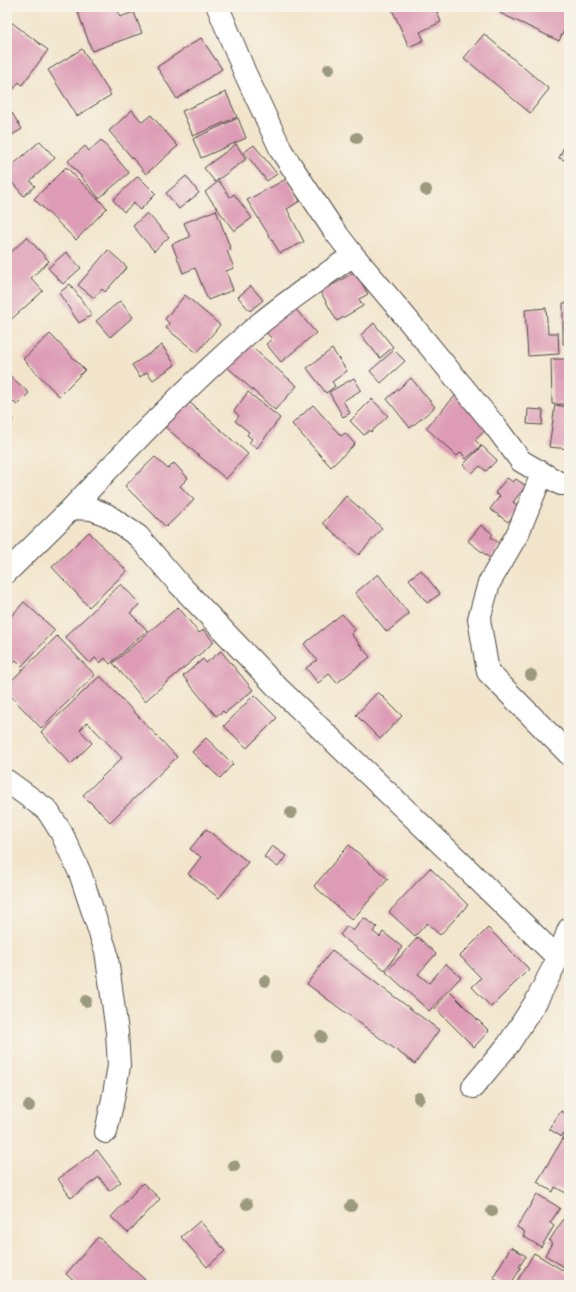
<svg xmlns="http://www.w3.org/2000/svg" width="576" height="1292" viewBox="0 0 576 1292" font-family="'IM FELL DW Pica',serif">
	<rect width="100%" height="100%" fill="#f7f3e8"/>
	<filter id="ink" filterUnits="userSpaceOnUse"><feTurbulence type="fractalNoise" baseFrequency=".025" numOctaves="2"/><feDisplacementMap in="SourceGraphic" scale="8" xChannelSelector="R" yChannelSelector="G"/><feConvolveMatrix kernelMatrix="1 2 1 2 8 2 1 2 1" color-interpolation-filters="sRGB"/></filter>
	<filter id="wash" filterUnits="userSpaceOnUse"><feTurbulence type="fractalNoise" baseFrequency=".012" numOctaves="4" result="noise"/><feDisplacementMap in="SourceGraphic" scale="16" xChannelSelector="R" yChannelSelector="G"/><feGaussianBlur stdDeviation="0.9" result="paint"/><feColorMatrix in="noise" values="0 0 0 0 0 0 0 0 0 0 0 0 0 0 0 0 0 1.4 0 .05"/><feComposite in="paint" operator="in"/></filter>
	<g filter="url(#wash)">
		<rect width="100%" height="100%" fill="#f2e5cc"/>
		<g id="blocks">
			<path fill="#dd9bb5" d="M76 7H117L120 17 134 12 142 33 92 51Z
				M391 7H435L441 22 420 32 424 40 409 47Z
				M502 7H569V19L559 41 500 13Z
				M11 22 48 50 22 85 19 82 7 98V27Z
				M484 34 549 89 530 113 464 58Z
				M201 38 222 69 177 99 157 67Z
				M82 49 111 95 77 116 48 70Z
				M226 92 237 117 193 136 182 111Z
				M132 110 142 122 151 115 178 146 146 174 109 131Z
				M12 113 22 129 7 138V117Z
				M238 118 246 138 201 158 193 139Z
				M569 135V162L559 158Z
				M101 140 129 173 99 198 68 161 85 146 89 151Z
				M40 141 55 158 30 181 35 186 24 196 7 177V170Z
				M236 144 246 159 215 182 204 168Z
				M254 145 277 174 267 181 244 152Z
				M66 167 107 208 76 240 34 199Z
				M138 176 156 194 140 210 134 203 124 212 113 200Z
				M186 176 199 193 179 209 166 193Z
				M288 178 300 201 287 209 304 242 280 253 247 200Z
				M219 181 230 197 234 194 252 218 234 231 205 192Z
				M216 210 231 250 227 251 234 268 226 271 233 290 208 300 195 268 183 273 172 244 190 237 184 223Z
				M147 213 169 237 154 251 133 226Z
				M27 237 49 261 31 278 43 291 7 323V256Z
				M108 250 127 267 105 292 102 289 94 298 78 285Z
				M66 252 81 268 63 284 48 268Z
				M355 271 368 294 359 299 363 306 337 321 320 291 338 282Z
				M70 284 92 315 79 323 59 293Z
				M251 286 263 300 250 311 238 297Z
				M185 295 220 325 197 353 166 328 169 323 165 319Z
				M120 301 133 317 110 337 96 321Z
				M563 303H569V344H563Z
				M293 306 316 333 281 362 266 344 272 339 264 330Z
				M546 308 548 333H558L559 354 528 356 525 310Z
				M374 323 393 347 380 358 361 335Z
				M50 334 85 370 59 396 23 359Z
				M247 343 297 386 275 410 226 366Z
				M162 345 175 365 153 380 147 372 140 377 132 365Z
				M332 349 347 371 332 382 335 386 326 393 307 368Z
				M394 350 405 361 381 383 370 371Z
				M551 359H569V404H552Z
				M7 373 29 393 17 405 11 399 7 404Z
				M354 378 361 390 343 401 350 413 343 417 329 392Z
				M411 378 435 407 410 428 387 399Z
				M248 392 280 418 257 448 249 443 252 439 247 435 249 432 235 421 239 416 234 411Z
				M455 396 489 427 475 440 481 446 466 459 461 452 457 456 426 428Z
				M372 399 388 416 371 432 370 430 364 435 350 421Z
				M187 400 248 454 226 479 164 426Z
				M313 405 341 436 345 433 355 444 331 467 292 424Z
				M555 405 569 407V449L549 447Z
				M528 409 543 410 542 425 527 424Z
				M7 415 13 420 7 427Z
				M482 446 497 460 486 471 480 466 472 473 463 465Z
				M155 457 168 469 174 463 188 478 180 486 194 500 166 527 125 486Z
				M507 478 513 482 516 479 526 486 513 502 520 507 508 522 490 509 500 496 495 493Z
				M346 496 382 528 359 555 323 523Z
				M481 525 493 534 491 537 501 545 491 559 468 541Z
				M89 532 127 571 89 607 52 567Z
				M421 570 440 594 427 603 409 579Z
				M378 574 409 614 387 632 355 593Z
				M121 584 140 604 130 613 147 630 110 664 105 658 100 663 95 658 90 663 65 637Z
				M24 602 55 630 22 666 16 660 12 664 7 660V621Z
				M178 607 199 633 204 630 214 642 145 701 113 663Z
				M342 614 355 630 351 634 370 657 337 683 329 674 318 683 306 668 317 660 304 644Z
				M57 636 95 675 41 728 7 692V685Z
				M221 651 253 690 225 713 223 711 216 716 183 676 203 659 206 663Z
				M100 676 177 757 110 822 83 795 122 758 87 722 80 730 92 743 71 764 41 732Z
				M378 692 402 716 380 739 356 715Z
				M254 695 277 718 247 748 224 726Z
				M206 738 233 764 220 778 192 752Z
				M206 829 248 862 219 898 188 874 201 857 190 849Z
				M349 845 388 879 352 920 314 886Z
				M272 846 286 856 278 867 264 857Z
				M430 868 468 905 440 935 427 923 415 936 389 912Z
				M364 918 377 927 373 932 380 937 383 932 402 947 385 970 340 935 347 926 353 931Z
				M488 928 529 969 491 1007 472 987 481 978 460 956Z
				M418 937 436 954 418 974 429 983 446 964 461 977 429 1011 386 972Z
				M332 950 439 1030 415 1064 307 984Z
				M450 992 489 1031 474 1047 435 1008Z
				M561 1111 569 1116 568 1138 563 1134 562 1137 549 1129Z
				M564 1137 569 1139V1187L566 1193 555 1187 553 1192 537 1182Z
				M97 1150 121 1182 109 1191 99 1177 71 1198 58 1179Z
				M143 1183 160 1199 128 1233 111 1217Z
				M537 1194 560 1208 550 1223 554 1226 541 1247 523 1236 525 1232 517 1227Z
				M565 1217 569 1220V1270L545 1255 552 1243 549 1241Z
				M200 1221 225 1251 207 1267 181 1237Z
				M98 1237 145 1280 141 1285H99L95 1281 92 1285H78L66 1274Z
				M511 1247 526 1256 519 1267 521 1268 510 1285H505L493 1277Z
				M534 1253 569 1274V1285H515Z"/>
		</g>
	</g>
	<g filter="url(#ink)">
		<use href="#blocks" fill-opacity="0" stroke="#494743" stroke-width="1"/>
		<g fill="none" stroke-linecap="round" stroke-linejoin="round">
			<g stroke="#494743" stroke-width="24">
				<path id="minor" d="M218 7 245 73 282 152 333 229 353 255 403 314 495 426 521 461 561 484 569 483
					M542 474 518 533 489 583 479 619 488 672 569 754
					M72 508C129 447 187 386 251 331 283 303 319 280 353 255
					M7 572 72 508 92 509 107 515 138 536 179 584 275 685 457 859 558 958
					M7 781 47 810 61 832 80 873 106 951 117 1032 119 1066 113 1099 106 1132
					M473 1087 508 1045 537 1000 558 958 569 929"/>
			</g>
			<use href="#minor" stroke="#fff" stroke-width="22"/>
		</g>
		<g fill="#9b997e">
			<circle cx="329" cy="69" r="6"/>
			<circle cx="357" cy="138" r="6"/>
			<circle cx="426" cy="190" r="6"/>
			<circle cx="531" cy="675" r="6"/>
			<circle cx="291" cy="813" r="6"/>
			<circle cx="265" cy="981" r="6"/>
			<circle cx="86" cy="1001" r="6"/>
			<circle cx="321" cy="1037" r="6"/>
			<circle cx="276" cy="1057" r="6"/>
			<circle cx="419" cy="1098" r="6"/>
			<circle cx="29" cy="1106" r="6"/>
			<circle cx="234" cy="1166" r="6"/>
			<circle cx="247" cy="1204" r="6"/>
			<circle cx="351" cy="1206" r="6"/>
			<circle cx="492" cy="1211" r="6"/>
		</g>
	</g>
	<rect width="576" height="1292" fill="none" stroke="#f7f3e8" stroke-width="24"/>
</svg>
